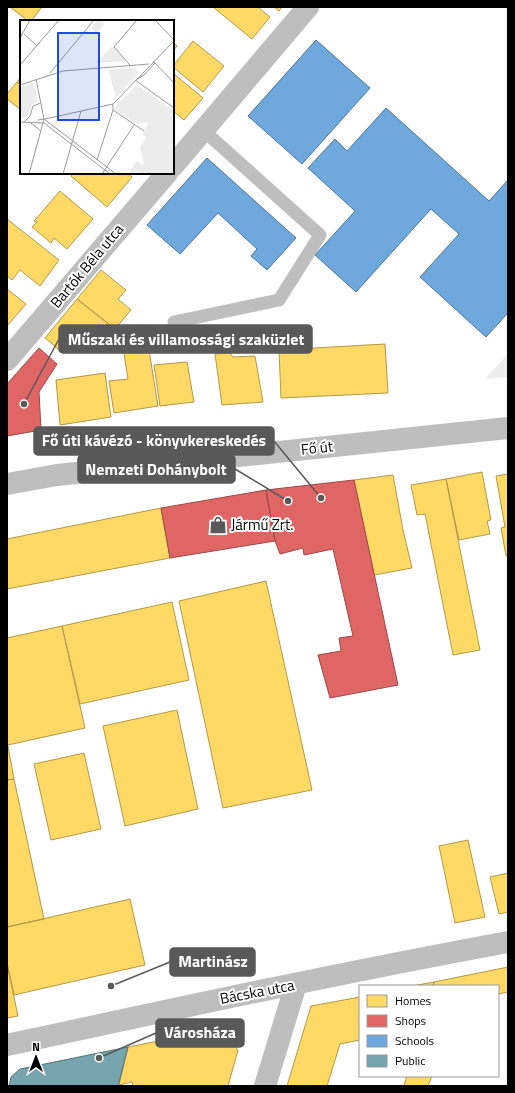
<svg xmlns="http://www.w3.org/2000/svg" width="515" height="1093" viewBox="0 0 515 1093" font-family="'Titillium Web',sans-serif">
	<rect width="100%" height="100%" fill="#fff"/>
	<path fill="#ececec" d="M508 354V377L485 379Z"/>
	<path fill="#ffd966" stroke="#b29847" d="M10 7H42L31 21H28Z
		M213 7H258L270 17 252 39Z
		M274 7H282L279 11Z
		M193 41 224 66 203 92 173 67V66Z
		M173 42 177 46 173 51Z
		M173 73 203 98 184 120 173 111Z
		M21 77V86L17 82Z
		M17 82 21 86V110L7 99V94Z
		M73 173H127L132 177 107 207 71 176Z
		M60 191 93 219 67 249 54 238 51 243 32 227 37 222 34 221Z
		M7 219 59 260 40 286 20 270 12 280 7 276Z
		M101 270 126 290 118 299 131 310 115 329 77 299Z
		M7 289 26 304 7 326Z
		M77 299 115 329 101 347 81 330 63 353 45 338Z
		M145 325 158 406 114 413 109 381 128 379 120 329Z
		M385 344 388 393 281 398 279 350Z
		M230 353 233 357 255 356 263 402 222 405 215 354Z
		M187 362 194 402 160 406 154 365Z
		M105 373 111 417 60 425 56 380Z
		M482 472 491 520 487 521 490 534 459 540 446 479Z
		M508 474V556H506L501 528 505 527 496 476Z
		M393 475 403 530 412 568 374 575 354 480Z
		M446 479 480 650 453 655 425 514 417 515 411 485Z
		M161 508 170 558 7 589V539Z
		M266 581 312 790 223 808 179 601Z
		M172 602 189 680 80 704 62 626Z
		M62 626 85 728 8 745 7 741V638Z
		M177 710 198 809 125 826 103 726Z
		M7 741 14 779 7 780Z
		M84 753 101 829 51 840 34 764Z
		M14 779 44 919 7 927V780Z
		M468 840 485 917 455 923 439 846Z
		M508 873V912L499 914 490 877Z
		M130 899 145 965 14 995 7 963V927Z
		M7 964 18 1016 7 1018Z
		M508 967V992L498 994V986H433L434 982Z
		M434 982 433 986H412Z
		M360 997V1040L340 1044 327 1086H287L311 1006Z
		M219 1029 238 1050 228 1086H133L132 1082 119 1085 128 1047Z
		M407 1076H432L428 1086H409L404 1085Z"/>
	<path fill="#e06666" stroke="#9d4747" d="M39 348 57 364 39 392 41 430 7 436V384Z
		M354 480 398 685 330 698 318 655 341 651 339 638 353 636 333 549 304 555 303 548 280 554 275 541 266 490Z
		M266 490 275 541 170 558 161 508Z"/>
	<path fill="#6fa8dc" stroke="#4e769a" d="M316 40 370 88 302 164 248 116Z
		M386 108 489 201 508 180V313L486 337 420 277 459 234 431 209 356 292 315 255 355 211 308 168 335 139 347 151Z
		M207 158 296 238 267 270 251 256 257 249 218 213 180 254 147 225Z"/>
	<path fill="#76a5af" stroke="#53747a" d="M128 1047 118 1086H9L11 1077 20 1069Z"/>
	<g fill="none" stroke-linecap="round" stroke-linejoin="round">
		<path stroke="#bebebe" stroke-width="13" d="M174 322 279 300 320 235 203 130"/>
		<path stroke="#bebebe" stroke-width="22" d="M173 166 308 7
			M7 360 167 173
			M265 1086 296 984"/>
		<path stroke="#bebebe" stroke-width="22" d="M7 484 57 475 508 428
			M7 1045C174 1009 340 973 508 942"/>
	</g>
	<defs>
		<g id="shop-bare" transform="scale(1.38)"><path d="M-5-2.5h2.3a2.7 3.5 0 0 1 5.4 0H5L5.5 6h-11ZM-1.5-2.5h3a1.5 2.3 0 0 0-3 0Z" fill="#595959" stroke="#fff" stroke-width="2.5" paint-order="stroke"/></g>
	</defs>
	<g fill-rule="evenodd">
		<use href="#shop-bare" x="218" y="525"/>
	</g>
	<g text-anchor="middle" stroke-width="4" stroke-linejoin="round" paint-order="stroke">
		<g font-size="15" fill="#000" stroke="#fff">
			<text transform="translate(87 266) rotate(-50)" y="5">Bartók Béla utca</text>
			<text transform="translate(317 448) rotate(-6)" y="5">Fő út</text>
			<text transform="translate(257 992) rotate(-11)" y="5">Bácska utca</text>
		</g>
		<g font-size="15" fill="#000" stroke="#fff" text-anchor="start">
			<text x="231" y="530">Jármű Zrt.</text>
		</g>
	</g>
	<g transform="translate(20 20)">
		<rect width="154" height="154" fill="#fff"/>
		<path d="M78 0 85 3 77 13 71 8ZM92 26 106 41 76 43ZM115 48 119 52 96 78 88 49ZM14 63 18 81 12 85 7 97 0 98V67ZM117 65 154 91V150L152 154H117L119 151 113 154 110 151 117 141 122 145 124 143 120 128 126 117 122 114 129 102 117 104 95 90V87Z" fill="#ececec"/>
		<path fill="none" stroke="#999" stroke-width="1" d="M135 0 154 20M4 14 17 26M0 18 10 0M133 41 154 63M0 45 39 0M110 45 94 27 117 0M30 53 74 0M115 60 154 88M116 60 124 55 135 43M0 65 43 51 129 44M93 84V90L124 111M25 99 93 84 154 21M18 100 24 99 96 154M0 102 24 103 90 154M4 102 10 96 13 86 21 83M11 103 21 111M77 140 93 90M9 154 24 99 16 59M43 154 61 91M82 154 114 105"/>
		<path fill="#1d4ed8" fill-opacity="0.15" stroke="#1d4ed8" stroke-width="2" d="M38 13H79V100H38Z"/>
		<rect width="154" height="154" fill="none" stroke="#000" stroke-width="2"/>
	</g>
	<path fill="none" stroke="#595959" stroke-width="1.5" d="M24 404L59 339M321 498L274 441M288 501L235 469M111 986L170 962M99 1058L156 1033"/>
	<g fill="#595959" stroke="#fff" stroke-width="1.5">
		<circle cx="24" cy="404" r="4"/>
		<circle cx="321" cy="498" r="4"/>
		<circle cx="288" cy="501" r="4"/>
		<circle cx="111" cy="986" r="4"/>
		<circle cx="99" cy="1058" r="4"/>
	</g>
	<g fill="#595959" stroke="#595959" stroke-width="1.5">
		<rect x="59" y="325" width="253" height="28" rx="4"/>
		<rect x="34" y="427" width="240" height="28" rx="4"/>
		<rect x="78" y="455" width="157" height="28" rx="4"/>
		<rect x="170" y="948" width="85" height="28" rx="4"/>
		<rect x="156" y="1019" width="88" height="28" rx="4"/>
	</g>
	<g font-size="16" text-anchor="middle" font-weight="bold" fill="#fff">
		<text x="186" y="345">Műszaki és villamossági szaküzlet</text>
		<text x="154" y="446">Fő úti kávézó - könyvkereskedés</text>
		<text x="156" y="475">Nemzeti Dohánybolt</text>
		<text x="213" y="967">Martinász</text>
		<text x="200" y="1038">Városháza</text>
	</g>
	<rect width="515" height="1093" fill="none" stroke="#000000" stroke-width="16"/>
	<rect x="359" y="985" width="140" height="92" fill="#ffffff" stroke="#999999"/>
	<rect x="367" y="995" width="20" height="12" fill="#ffd966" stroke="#999999"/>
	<text x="395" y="1005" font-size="12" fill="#000000">Homes</text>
	<rect x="367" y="1015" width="20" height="12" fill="#e06666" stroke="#999999"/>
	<text x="395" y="1025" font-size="12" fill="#000000">Shops</text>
	<rect x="367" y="1035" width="20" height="12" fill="#6fa8dc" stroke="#999999"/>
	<text x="395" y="1045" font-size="12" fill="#000000">Schools</text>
	<rect x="367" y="1055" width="20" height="12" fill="#76a5af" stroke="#999999"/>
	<text x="395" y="1065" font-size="12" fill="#000000">Public</text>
	<g transform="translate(36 1057)" stroke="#ffffff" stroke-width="3" paint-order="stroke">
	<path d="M0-3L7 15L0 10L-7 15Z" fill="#000000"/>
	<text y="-6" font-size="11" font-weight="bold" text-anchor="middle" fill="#000000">N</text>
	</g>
</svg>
